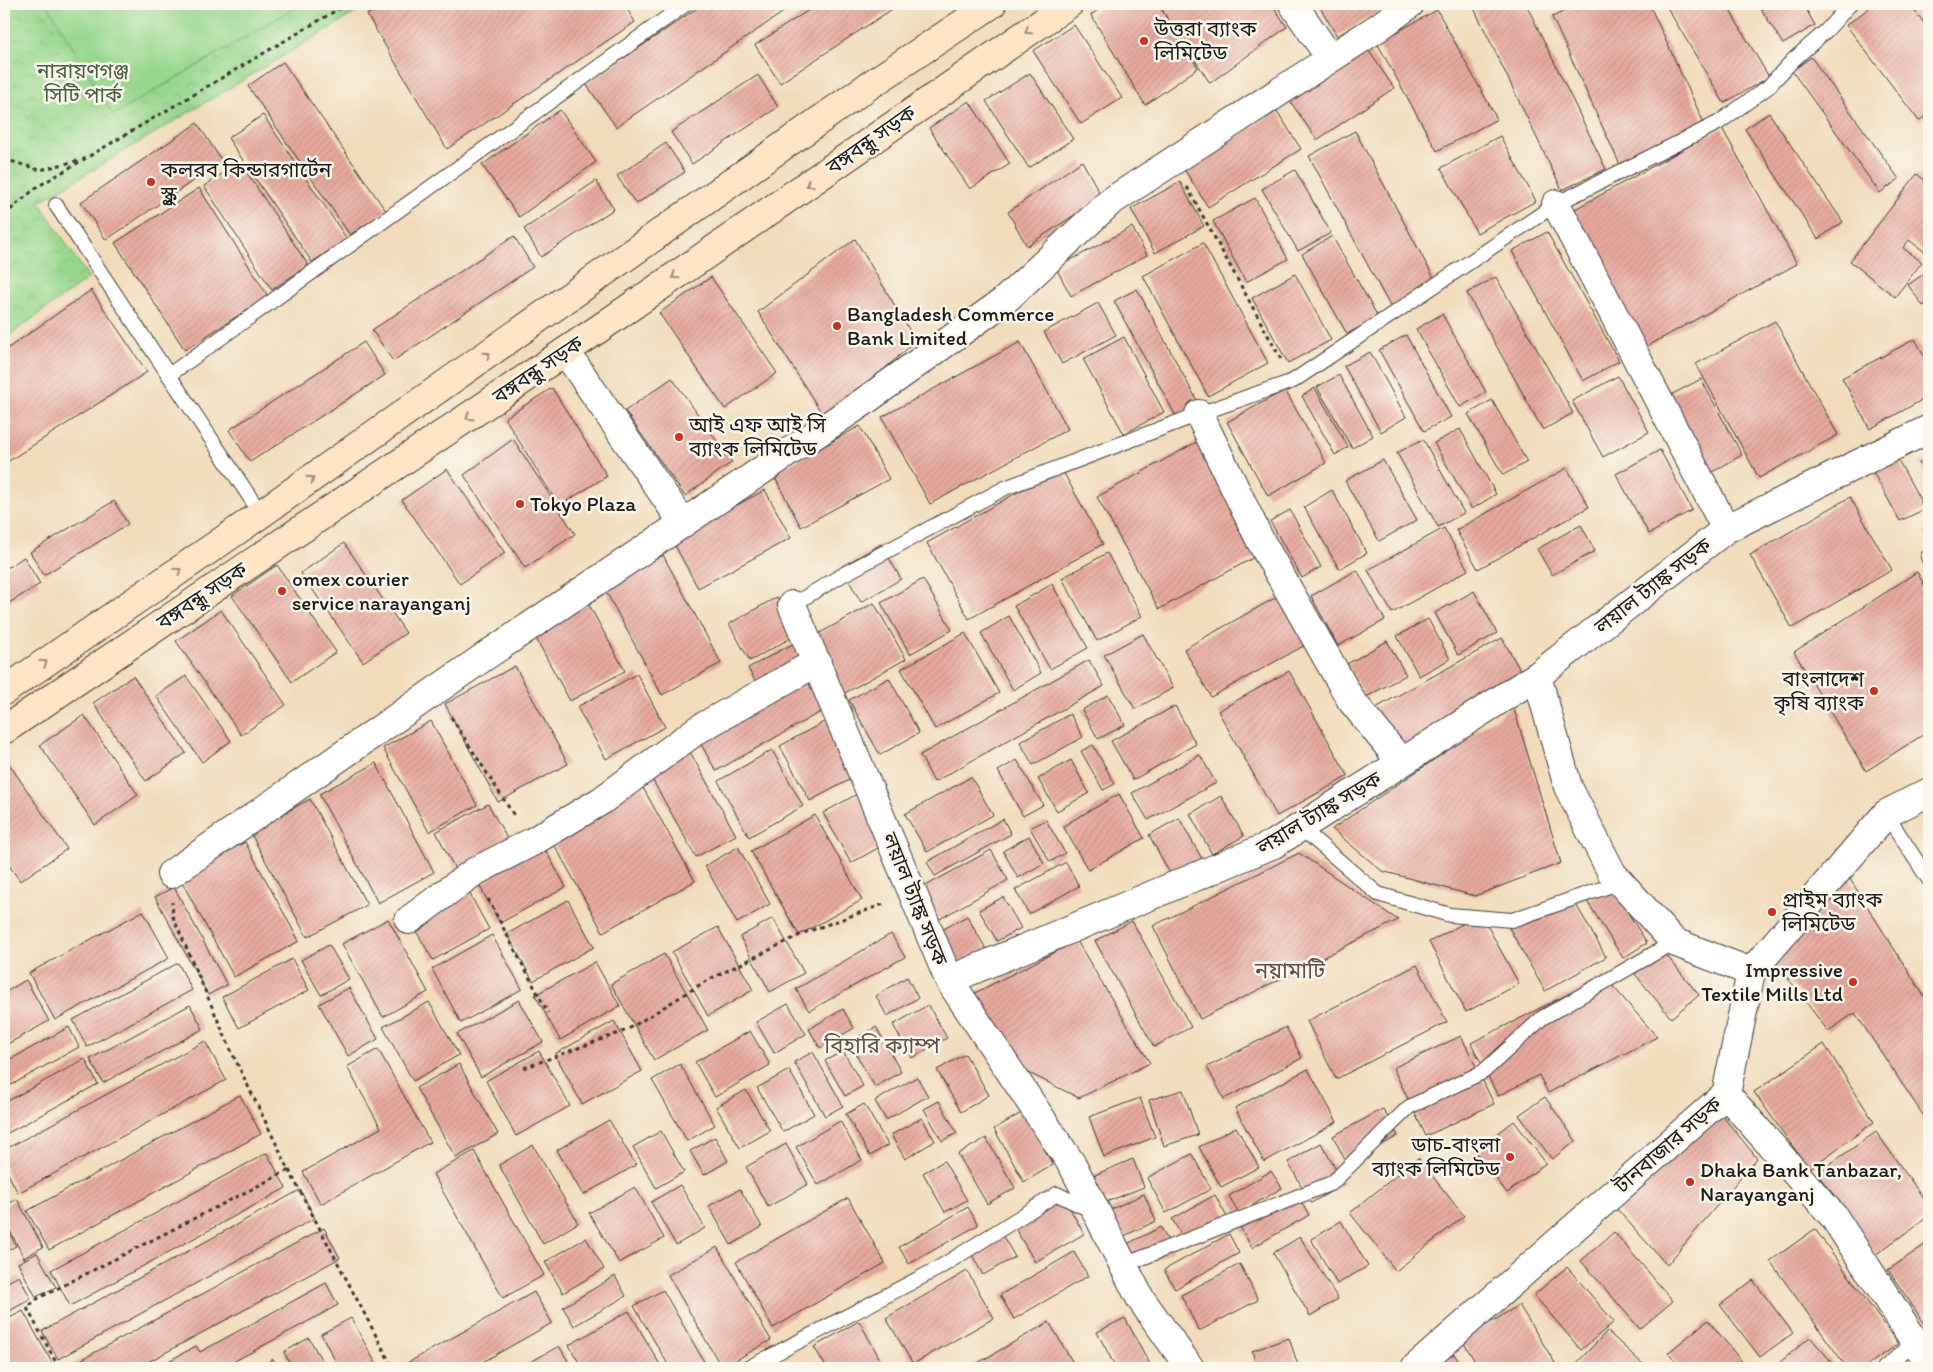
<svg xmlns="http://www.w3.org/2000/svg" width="1933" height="1372" viewBox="0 0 1933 1372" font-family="Itim,'Noto Sans Bengali',sans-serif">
	<defs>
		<pattern id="park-crowns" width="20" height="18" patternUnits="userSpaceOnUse" patternTransform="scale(1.25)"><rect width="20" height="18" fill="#97d78e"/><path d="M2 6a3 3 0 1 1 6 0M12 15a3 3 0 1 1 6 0" fill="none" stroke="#82b87a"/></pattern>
		<pattern id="building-hatch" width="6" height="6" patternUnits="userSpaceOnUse" patternTransform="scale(1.25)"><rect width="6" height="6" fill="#e7a99f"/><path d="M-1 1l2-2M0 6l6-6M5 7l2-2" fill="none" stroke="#c69188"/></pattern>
	</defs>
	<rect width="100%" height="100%" fill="#fbf7ec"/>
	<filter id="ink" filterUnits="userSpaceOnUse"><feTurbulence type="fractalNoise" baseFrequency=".02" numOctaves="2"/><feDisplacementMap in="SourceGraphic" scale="10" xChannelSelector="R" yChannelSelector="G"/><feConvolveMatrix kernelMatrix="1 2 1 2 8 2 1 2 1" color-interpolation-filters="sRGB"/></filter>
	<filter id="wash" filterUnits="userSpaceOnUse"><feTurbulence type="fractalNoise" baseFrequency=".0096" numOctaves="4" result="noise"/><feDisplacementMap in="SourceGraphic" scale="20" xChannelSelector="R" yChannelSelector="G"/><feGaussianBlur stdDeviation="1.12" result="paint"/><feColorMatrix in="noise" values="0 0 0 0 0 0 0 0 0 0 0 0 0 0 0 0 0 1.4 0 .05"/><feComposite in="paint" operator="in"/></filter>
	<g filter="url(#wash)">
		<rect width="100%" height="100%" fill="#f1dbbb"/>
		<path fill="url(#park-crowns)" stroke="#5a7a55" d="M4 4H370L39 202 89 278 4 339Z"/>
		<path fill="#97d78e" stroke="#5a7a55" d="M47 4H302L113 115Z"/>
		<g id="blocks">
			<path fill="url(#building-hatch)" d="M385 4H624L635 22 447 149 367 15Z
				M703 4H795L616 127 586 84Z
				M818 4H900L780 83 755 45Z
				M1106 4H1272L1287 27 1210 83 1160 7 1198 68 1145 105 1091 15Z
				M1318 4H1392L1337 36Z
				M1483 4H1526L1606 169 1562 190 1474 8Z
				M1580 4H1649L1705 125 1621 167 1552 17Z
				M1665 4H1726L1769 77 1724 103Z
				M1758 4H1803L1815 25 1783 44Z
				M1875 4H1910L1929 30V113L1919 121 1846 25Z
				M1437 10 1497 119 1437 151 1377 43Z
				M1074 25 1122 98 1081 124 1033 51Z
				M1367 48 1394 88 1317 140 1290 101Z
				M1811 57 1899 179 1880 193 1792 71Z
				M283 62 386 211 350 235 248 86Z
				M1030 73 1073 139 1029 168 986 101Z
				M758 75 778 107 692 164 671 132Z
				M969 101 1010 164 970 189 929 128Z
				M560 110 596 162 519 217 482 165Z
				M1277 111 1301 149 1208 207 1184 169Z
				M1769 113 1843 222 1818 239 1745 129Z
				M263 115 347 239 312 262 228 138Z
				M197 123 222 161 106 240 81 202Z
				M1722 128 1797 264 1642 349 1568 213Z
				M1355 131 1436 282 1390 306 1309 156Z
				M1500 136 1536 201 1477 233 1441 168Z
				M666 143 685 172 636 204 617 176Z
				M1929 151V163L1924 159Z
				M1082 161 1102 197 1027 246 1008 212Z
				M240 162 308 265 272 290 204 186Z
				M1295 170 1331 233 1298 251 1262 189Z
				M1917 174 1929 184V255L1909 240 1903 248 1922 262 1895 297 1850 261Z
				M596 181 614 209 541 257 524 229Z
				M1180 182 1204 226 1155 253 1131 209Z
				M199 188 268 296 185 350 115 243Z
				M1255 198 1288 259 1246 282 1213 221Z
				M1132 227 1147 255 1071 296 1056 268Z
				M1547 232 1619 361 1583 381 1512 251Z
				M514 236 533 267 393 361 372 330Z
				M1332 236 1378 317 1347 334 1302 254Z
				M855 239 916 341 826 420 758 312Z
				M1203 243 1268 363 1208 396 1143 276Z
				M1929 270V302L1923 306 1908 285Z
				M1295 274 1331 340 1288 363 1252 298Z
				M711 277 777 373 725 409 659 313Z
				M1496 277 1573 413 1543 430 1467 293Z
				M1137 289 1201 408 1178 420 1114 301Z
				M91 290 147 372 4 464V351Z
				M1098 303 1116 335 1062 364 1044 332Z
				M1442 314 1486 392 1460 407 1416 329Z
				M1775 321 1838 435 1759 478 1696 364Z
				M1406 335 1451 417 1424 431 1379 350Z
				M1124 337 1164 412 1124 434 1083 359Z
				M1915 339 1929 365V396L1870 429 1842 378Z
				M364 342 385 375 250 462 229 430Z
				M1020 342 1068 429 930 504 882 417Z
				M1370 352 1406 417 1381 432 1344 366Z
				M1339 375 1373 436 1352 448 1317 387Z
				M1618 376 1649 432 1603 457 1572 401Z
				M672 378 732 462 685 496 625 411Z
				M1701 379 1742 455 1707 475 1665 398Z
				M552 388 607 476 559 506 505 418Z
				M1315 388 1348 447 1335 455 1302 396Z
				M1285 390 1326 463 1268 496 1227 422Z
				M1492 400 1527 462 1503 475 1468 414Z
				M860 426 889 479 801 527 773 474Z
				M1460 429 1496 494 1472 509 1434 443Z
				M513 439 575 534 525 568 464 475Z
				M1202 439 1264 552 1159 609 1097 497Z
				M1423 439 1464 513 1438 527 1397 453Z
				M1660 450 1692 510 1649 534 1616 474Z
				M1896 456 1925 509 1900 521 1872 470Z
				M1929 457V480L1919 463Z
				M1383 460 1417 520 1379 541 1345 481Z
				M1061 468 1103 544 969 619 927 543Z
				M1567 468 1589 507 1478 569 1456 530Z
				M447 469 505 553 460 584 402 500Z
				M765 490 791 538 698 588 672 540Z
				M1332 490 1367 553 1339 569 1304 507Z
				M1850 497 1892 570 1792 628 1750 555Z
				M114 501 128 524 44 575 30 552Z
				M1290 510 1321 567 1302 578 1270 521Z
				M1581 525 1595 551 1552 575 1537 549Z
				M1444 528 1468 570 1392 613 1368 570Z
				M1929 530V542L1924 533Z
				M344 543 406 633 363 662 301 573Z
				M881 544 901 579 861 602 841 567Z
				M1107 553 1142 616 1097 641 1062 578Z
				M663 555 721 663 662 695 604 588Z
				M24 557 40 584 4 606V570Z
				M277 565 336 652 292 682 232 596Z
				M1357 570 1385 620 1338 646 1311 596Z
				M1917 572 1929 593V731L1866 771 1794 652Z
				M923 579 952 630 910 654 881 603Z
				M1052 584 1088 648 1050 669 1014 606Z
				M1474 591 1497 633 1458 655 1435 613Z
				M1282 594 1309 643 1211 697 1184 649Z
				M777 597 798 634 750 661 729 624Z
				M588 603 625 671 570 701 533 633Z
				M874 603 906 659 843 694 811 638Z
				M221 610 286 705 241 735 176 641Z
				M1009 616 1041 673 1013 690 981 633Z
				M1428 619 1450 659 1419 676 1397 636Z
				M965 633 999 693 935 729 901 669Z
				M1143 634 1173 688 1135 709 1104 655Z
				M1502 638 1524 677 1394 750 1372 710Z
				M800 640 813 663 761 692 748 668Z
				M1387 641 1406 675 1366 697 1347 664Z
				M1089 660 1104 686 934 782 920 755Z
				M515 666 568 764 498 802 445 704Z
				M1289 671 1348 776 1277 816 1218 711Z
				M812 672 831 706 716 771 697 737Z
				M637 674 665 727 606 759 577 707Z
				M133 676 186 753 146 781 93 703Z
				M186 676 231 741 202 762 156 696Z
				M889 678 919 733 880 755 849 700Z
				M1108 695 1125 725 1098 739 1082 710Z
				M1175 706 1196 744 1133 780 1111 741Z
				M1513 706 1561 863 1475 896 1382 871 1332 829Z
				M1070 714 1083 737 1033 765 1020 742Z
				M84 715 138 795 95 825 40 745Z
				M831 718 862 773 810 801 780 746Z
				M431 721 477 805 429 832 383 748Z
				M685 743 736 835 696 857 644 765Z
				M1093 745 1115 784 1103 790 1081 751Z
				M772 750 803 806 749 837 718 781Z
				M1200 755 1216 783 1148 820 1132 793Z
				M1017 760 1043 805 1023 816 998 771Z
				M1071 760 1089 793 1057 811 1038 779Z
				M7 761 67 849 20 881 4 858V763Z
				M376 763 434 872 378 903 319 794Z
				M637 777 695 881 603 932 545 828Z
				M971 777 993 815 927 852 905 814Z
				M859 793 887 843 851 863 823 813Z
				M1119 794 1144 838 1088 870 1063 826Z
				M1221 796 1244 836 1212 854 1190 814Z
				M310 799 367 905 307 937 250 832Z
				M488 804 509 842 456 871 436 832Z
				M815 815 862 900 799 935 751 851Z
				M1179 818 1202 859 1171 875 1149 835Z
				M1003 819 1011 834 935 876 927 862Z
				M1046 820 1065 853 1050 862 1030 828Z
				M1029 836 1044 863 1018 878 1003 851Z
				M538 837 566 887 500 923 473 874Z
				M245 842 299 941 234 977 179 877Z
				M738 847 770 904 737 923 705 866Z
				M991 850 1008 880 938 920 920 889Z
				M1299 853 1398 920 1200 1019 1153 926Z
				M1066 862 1079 886 1029 914 1015 890Z
				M1848 876 1929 1004V1124L1855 1013 1828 1031 1774 960Z
				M462 880 489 929 433 960 405 912Z
				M1611 886 1647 943 1623 958 1587 901Z
				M174 887 227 985 208 995 155 897Z
				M1569 892 1606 957 1545 991 1508 926Z
				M1003 897 1021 928 997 941 979 910Z
				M568 900 594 947 533 981 507 934Z
				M143 911 169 958 55 1020 29 973Z
				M1481 914 1519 984 1466 1012 1429 942Z
				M967 916 986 949 953 967 935 934Z
				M773 918 804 973 770 992 740 937Z
				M388 919 428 992 383 1017 342 944Z
				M1132 921 1191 1027 1154 1047 1095 941Z
				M718 927 753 990 708 1016 672 952Z
				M891 934 905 957 809 1011 796 989Z
				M492 935 522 989 461 1023 432 969Z
				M1077 941 1150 1063 1079 1098 1011 1064 975 993Z
				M329 945 349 979 321 995 301 960Z
				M1663 951 1699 995 1671 1018 1635 974Z
				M664 954 708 1030 654 1060 611 984Z
				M292 959 309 990 239 1028 222 997Z
				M595 962 620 1006 560 1040 535 995Z
				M178 963 192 990 87 1047 73 1020Z
				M1417 965 1447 1022 1336 1079 1307 1021Z
				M1604 976 1657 1037 1548 1093 1539 1075 1498 1096 1471 1043Z
				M907 977 918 998 887 1016 876 996Z
				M26 980 49 1021 4 1046V993Z
				M349 988 378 1039 348 1056 319 1004Z
				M519 1000 543 1042 481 1077 457 1034Z
				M429 1002 459 1055 413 1081 383 1027Z
				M788 1004 806 1034 774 1053 756 1022Z
				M190 1005 203 1029 103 1083 90 1059Z
				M928 1005 947 1038 912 1058 893 1025Z
				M843 1009 854 1028 820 1048 809 1029Z
				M614 1021 642 1071 582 1104 555 1054Z
				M69 1027 79 1047 4 1089V1063Z
				M876 1027 901 1072 875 1087 849 1042Z
				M1286 1027 1302 1058 1224 1099 1207 1067Z
				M750 1031 770 1065 715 1097 695 1062Z
				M1461 1036 1494 1104 1426 1136 1393 1068Z
				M205 1041 226 1080 18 1193 4 1166V1150Z
				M1824 1044 1874 1122 1809 1169 1754 1092Z
				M378 1049 430 1142 321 1204 303 1172 381 1128 347 1067Z
				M539 1051 570 1106 516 1136 486 1081Z
				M843 1051 863 1086 845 1096 825 1061Z
				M813 1052 843 1106 825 1116 794 1062Z
				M965 1054 989 1095 961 1112 937 1070Z
				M85 1059 98 1084 4 1135V1103Z
				M459 1064 498 1134 456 1158 416 1088Z
				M680 1064 715 1125 687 1141 652 1080Z
				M1308 1069 1337 1122 1264 1162 1235 1108Z
				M789 1070 814 1114 783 1132 757 1088Z
				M917 1077 928 1096 886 1120 875 1101Z
				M746 1090 770 1131 740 1148 716 1107Z
				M1183 1090 1198 1135 1164 1146 1149 1100Z
				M240 1095 261 1134 49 1250 27 1211Z
				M1545 1097 1576 1141 1552 1159 1519 1115Z
				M1140 1098 1155 1137 1104 1157 1089 1117Z
				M939 1101 957 1133 942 1141 924 1109Z
				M864 1104 888 1145 870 1156 846 1114Z
				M1383 1109 1398 1136 1347 1164 1333 1136Z
				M1023 1112 1053 1165 1024 1182 994 1129Z
				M1720 1113 1757 1158 1667 1265 1615 1207Z
				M922 1118 935 1141 905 1159 891 1135Z
				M609 1120 636 1165 583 1195 557 1150Z
				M840 1121 862 1160 818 1185 796 1147Z
				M1514 1121 1546 1163 1507 1193 1475 1151Z
				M1236 1127 1259 1167 1221 1187 1199 1147Z
				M661 1131 684 1172 656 1188 633 1147Z
				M1876 1132 1929 1206V1216L1875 1255 1817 1173Z
				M715 1137 728 1161 704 1175 690 1151Z
				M986 1138 1015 1188 987 1204 958 1154Z
				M1321 1143 1344 1184 1311 1203 1288 1162Z
				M786 1144 808 1184 768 1207 746 1167Z
				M533 1145 578 1223 543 1244 499 1165Z
				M474 1151 544 1275 503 1298 433 1174Z
				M267 1153 286 1188 70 1306 51 1270Z
				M1192 1154 1211 1189 1166 1213 1147 1178Z
				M1418 1158 1464 1216 1396 1271 1350 1213Z
				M1133 1159 1144 1187 1096 1206 1085 1179Z
				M944 1161 967 1200 945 1212 923 1173Z
				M1271 1171 1282 1188 1239 1213 1229 1196Z
				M680 1185 705 1228 676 1245 651 1202Z
				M635 1187 664 1238 619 1263 589 1213Z
				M740 1189 762 1227 731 1245 709 1206Z
				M300 1190 315 1218 58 1359 42 1331Z
				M1294 1190 1309 1215 1252 1248 1238 1223Z
				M1144 1194 1156 1221 1111 1242 1099 1215Z
				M1215 1195 1228 1219 1185 1242 1172 1219Z
				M1063 1196 1084 1234 1035 1262 1013 1225Z
				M848 1198 885 1263 773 1328 736 1262Z
				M17 1199 43 1247 24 1258 4 1219V1206Z
				M968 1207 978 1225 909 1264 899 1247Z
				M1341 1221 1368 1266 1337 1284 1311 1239Z
				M4 1223 16 1246 4 1252Z
				M997 1226 1015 1257 983 1275 966 1244Z
				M1161 1227 1173 1251 1128 1273 1117 1249Z
				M324 1228 340 1258 137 1368H66Z
				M1815 1229 1898 1344 1864 1368H1847L1770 1261Z
				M1614 1232 1673 1301 1640 1329 1581 1261Z
				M1229 1234 1239 1253 1175 1289 1164 1270Z
				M1300 1237 1338 1299 1310 1316 1273 1253Z
				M586 1238 604 1269 563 1293 545 1262Z
				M1929 1242V1330L1888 1270Z
				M717 1247 771 1340 722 1368 668 1275Z
				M1074 1252 1088 1276 1014 1319 1000 1295Z
				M37 1253 56 1287 36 1297 18 1263Z
				M1240 1264 1258 1300 1199 1331 1181 1295Z
				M1567 1267 1614 1322 1581 1350 1534 1295Z
				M967 1271 994 1318 913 1364 886 1318Z
				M19 1276 31 1299 4 1314V1284Z
				M615 1276 626 1296 574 1326 563 1307Z
				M1753 1280 1793 1333 1760 1357 1720 1305Z
				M326 1283 338 1305 222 1368H156L196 1346 200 1352Z
				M663 1290 706 1365 700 1368H670L634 1306Z
				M534 1292 552 1323 472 1368H403L402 1366Z
				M1519 1305 1555 1363 1547 1368H1479L1462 1340Z
				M23 1311 55 1368H4V1321Z
				M629 1311 662 1368H582L569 1345Z
				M351 1318 376 1364 367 1368H339L321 1334Z
				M1125 1318 1152 1368H1116L1097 1332Z
				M1708 1320 1747 1368H1681L1668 1353Z
				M859 1321 885 1368H827L814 1347Z
				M1049 1322 1076 1368H969Z
				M1607 1331 1647 1368H1572Z
				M1810 1337 1837 1368H1773Z
				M309 1338 326 1368H292L284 1352Z
				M1289 1338 1299 1368H1257L1252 1351Z
				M559 1346 572 1368H520Z
				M1454 1354 1463 1368H1434Z
				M273 1359 278 1368H258Z"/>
		</g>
	</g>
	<g filter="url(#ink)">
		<use href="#blocks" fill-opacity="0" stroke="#3c3934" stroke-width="1"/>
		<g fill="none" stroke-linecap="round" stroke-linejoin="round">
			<g stroke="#3c3934" stroke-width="16">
				<path id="service" d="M56 205 261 514
					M169 375 686 4
					M1928 557 1929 559
					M792 605 844 574 1005 488 1199 414 1293 381 1556 204 1718 123 1768 87 1793 60 1827 30 1850 4
					M1886 814 1929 880
					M1301 828 1378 894 1450 915 1512 920 1621 882
					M1124 1265 1332 1183 1409 1107 1483 1072 1542 1018 1674 942
					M748 1368 937 1269 1057 1194 1092 1211
					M1884 1368 1916 1341"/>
			</g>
			<g stroke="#3c3934" stroke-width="30">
				<path id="minor" d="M1293 4 1330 58
					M1556 204 1726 529
					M566 352 683 523
					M1199 414 1260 540 1351 700 1393 752 1404 761
					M792 605 949 980 1274 844 1537 676 1726 529 1929 429
					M1537 676 1568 787 1612 873 1674 942 1751 972
					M171 874 487 655 862 403 1004 301 1110 202 1379 27 1410 4
					M409 920 474 872 532 842 601 801 697 730 817 662
					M949 980 1073 1166 1140 1298 1190 1368
					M1726 1094 1834 1217 1929 1363
					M1415 1368 1726 1094 1751 972 1886 814 1929 792"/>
			</g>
			<g stroke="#3c3934" stroke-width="30">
				<path id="secondary" d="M4 691 248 523 867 87 992 4
					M4 730 600 328 1069 4"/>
			</g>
			<path stroke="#3c3934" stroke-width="3" stroke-dasharray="4 4" stroke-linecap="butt" d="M4 159 40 170 80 160
				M1187 187 1282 361
				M4 215 37 187 347 4
				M451 717 515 817
				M488 899 548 1013
				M524 1068 627 1030 706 981 804 933 884 904
				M289 1170 393 1368
				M59 1368 27 1308 37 1299 289 1170 233 1055 173 917 172 902"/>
			<use href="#service" stroke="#fff" stroke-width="14"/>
			<use href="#minor" stroke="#fff" stroke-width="28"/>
			<use href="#secondary" stroke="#ffe4c6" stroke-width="28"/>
		</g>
		<defs><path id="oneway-chevron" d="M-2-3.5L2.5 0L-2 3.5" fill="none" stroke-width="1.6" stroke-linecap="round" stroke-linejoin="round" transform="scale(1.25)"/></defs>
		<g stroke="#998a7a">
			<use href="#oneway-chevron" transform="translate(1028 31) rotate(146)"/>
			<use href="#oneway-chevron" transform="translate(809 184) rotate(145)"/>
			<use href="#oneway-chevron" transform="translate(675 276) rotate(145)"/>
			<use href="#oneway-chevron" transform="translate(487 355) rotate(-35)"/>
			<use href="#oneway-chevron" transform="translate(469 417) rotate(146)"/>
			<use href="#oneway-chevron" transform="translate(311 479) rotate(-35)"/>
			<use href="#oneway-chevron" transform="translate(178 571) rotate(-34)"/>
			<use href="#oneway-chevron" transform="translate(44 663) rotate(-34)"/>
		</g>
	</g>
	<g fill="#c8321e" stroke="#fbf7ec" stroke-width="2">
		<circle cx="1144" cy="41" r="5"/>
		<circle cx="151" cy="182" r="5"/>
		<circle cx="837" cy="326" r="5"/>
		<circle cx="679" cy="437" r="5"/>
		<circle cx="520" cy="504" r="5"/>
		<circle cx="282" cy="591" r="5"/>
		<circle cx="1874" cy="691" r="5"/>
		<circle cx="1772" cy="912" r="5"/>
		<circle cx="1853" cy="982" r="5"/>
		<circle cx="1510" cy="1157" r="5"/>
		<circle cx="1690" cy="1182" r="5"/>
	</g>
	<g text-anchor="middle" stroke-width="5" stroke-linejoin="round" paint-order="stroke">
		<g font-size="21" fill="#1c1c1c" stroke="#fbf7ec" text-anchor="start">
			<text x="1154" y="36">উত্তরা ব্যাংক<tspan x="1154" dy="24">লিমিটেড</tspan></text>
			<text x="161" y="177">কলরব কিন্ডারগার্টেন<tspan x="161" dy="24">স্কুল</tspan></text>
			<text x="847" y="321">Bangladesh Commerce<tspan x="847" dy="24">Bank Limited</tspan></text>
			<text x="689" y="432">আই এফ আই সি<tspan x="689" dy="24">ব্যাংক লিমিটেড</tspan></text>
			<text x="530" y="511">Tokyo Plaza</text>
			<text x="292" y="586">omex courier<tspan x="292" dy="24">service narayanganj</tspan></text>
			<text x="1864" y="686" text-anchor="end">বাংলাদেশ<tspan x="1864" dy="24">কৃষি ব্যাংক</tspan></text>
			<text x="1782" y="907">প্রাইম ব্যাংক<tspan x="1782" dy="24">লিমিটেড</tspan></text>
			<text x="1843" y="977" text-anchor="end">Impressive<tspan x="1843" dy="24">Textile Mills Ltd</tspan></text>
			<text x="1500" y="1152" text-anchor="end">ডাচ-বাংলা<tspan x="1500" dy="24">ব্যাংক লিমিটেড</tspan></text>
			<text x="1700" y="1177">Dhaka Bank Tanbazar,<tspan x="1700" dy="24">Narayanganj</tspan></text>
		</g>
		<g font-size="21" fill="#475d44" stroke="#fbf7ec">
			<text x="83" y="78">নারায়ণগঞ্জ<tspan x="83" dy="24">সিটি পার্ক</tspan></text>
		</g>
		<g font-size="21" fill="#1c1c1c" stroke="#fbf7ec">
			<text transform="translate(871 140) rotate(-35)" y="7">বঙ্গবন্ধু সড়ক</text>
			<text transform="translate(538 370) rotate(-34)" y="7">বঙ্গবন্ধু সড়ক</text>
			<text transform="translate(1653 586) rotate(-38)" y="7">লয়াল ট্যাঙ্ক সড়ক</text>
			<text transform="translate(202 596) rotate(-34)" y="7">বঙ্গবন্ধু সড়ক</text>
			<text transform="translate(1319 813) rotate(-31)" y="7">লয়াল ট্যাঙ্ক সড়ক</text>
			<text transform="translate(915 899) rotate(68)" y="7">লয়াল ট্যাঙ্ক সড়ক</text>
			<text transform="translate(1668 1145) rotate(-41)" y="7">টানবাজার সড়ক</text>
		</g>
		<g font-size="22" fill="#634d4a" stroke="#fbf7ec">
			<text x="1290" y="978">নয়ামাটি</text>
			<text x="882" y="1053">বিহারি ক্যাম্প</text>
		</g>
	</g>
	<rect width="1933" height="1372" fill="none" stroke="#fbf7ec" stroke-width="20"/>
</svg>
